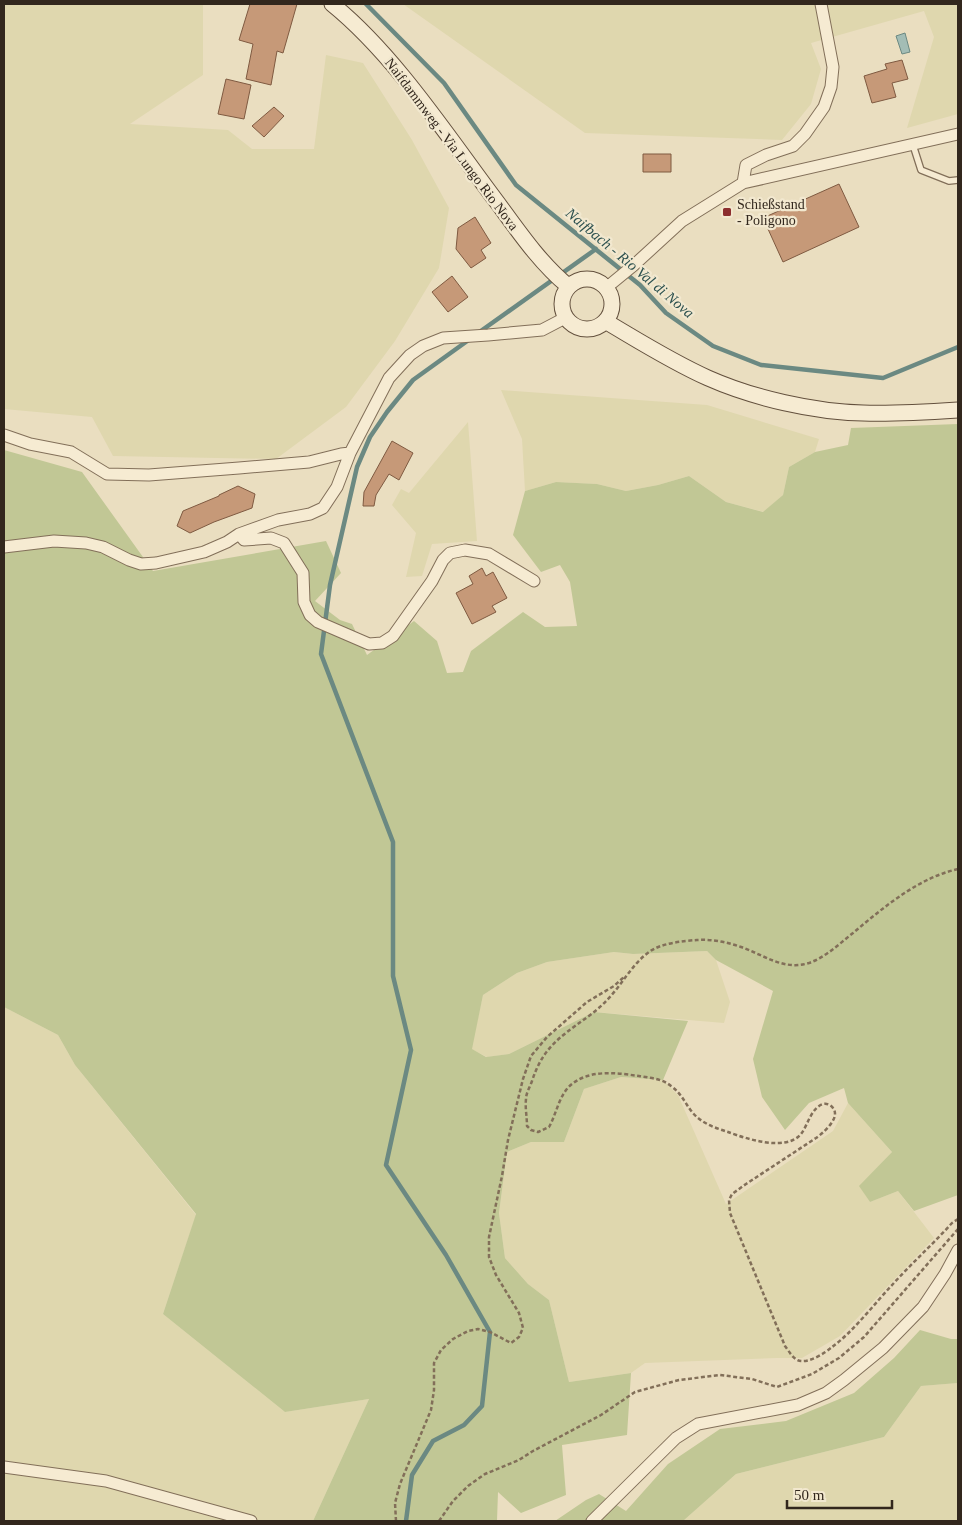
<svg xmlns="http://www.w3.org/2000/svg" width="962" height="1525" viewBox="0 0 962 1525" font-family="'Times New Roman',serif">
	<rect width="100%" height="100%" fill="#eadec0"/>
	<path fill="#dfd7ae" d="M4 4H203V75L130 124 228 130 252 149H314L326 55 363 63 412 140 449 208 439 268 395 341 346 407 276 459 113 456 92 417 4 409Z
		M403 4H958V114L907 128 934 37 924 11 811 43 821 69 811 104 782 140 585 133Z
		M501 390 707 405 819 439 815 452 789 467 783 495 764 512 726 502 689 476 658 485 626 491 597 484 556 482 525 491 522 439Z
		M468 422 477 541 432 544 422 576 406 577 416 533 392 505 401 489 409 493Z
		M707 951 716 960 730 1002 724 1023 594 1012 509 1054 487 1057 471 1049 483 995 517 973 547 962 614 952 633 954Z
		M4 1007 58 1035 75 1065 196 1215 163 1314 285 1412 369 1399 313 1521H4Z
		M621 1077 663 1080 678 1095 726 1204 833 1131 848 1103 892 1152 860 1186 870 1202 898 1191 934 1238 840 1336 802 1358H777L645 1363 631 1373 569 1382 549 1300 528 1284 505 1258 499 1213 507 1152 531 1142H564L584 1089Z
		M958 1383V1521H683L736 1474 884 1437 921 1386Z"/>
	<path fill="#c1c795" d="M958 424V1195L914 1211 898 1191 870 1202 859 1186 892 1152 848 1103 844 1088 809 1103 785 1130 762 1097 753 1059 773 991 716 960 707 951 633 954 614 952 547 962 517 973 483 995 472 1049 486 1057 509 1054 594 1012 688 1021 663 1080 621 1077 584 1089 564 1142H531L507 1152 499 1213 505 1258 528 1284 549 1300 569 1382 631 1373 627 1435 562 1445 566 1495 521 1513 498 1492 497 1521H313L369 1399 285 1412 163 1314 196 1214 75 1065 58 1035 4 1007V450L82 472 153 571 326 541 341 573 315 601 340 620 352 624 367 655 414 621 437 641 447 673 463 672 471 651 523 612 545 627 577 626 570 582 560 565 541 572 513 535 525 491 556 482 597 484 626 491 658 485 689 476 726 502 763 512 783 495 789 467 815 452 848 445 851 428Z
		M920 1330 951 1339H958V1383L921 1386 884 1437 736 1474 683 1521H555L586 1500 599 1494 626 1511 668 1464 720 1429 786 1421 854 1393 894 1358Z"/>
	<path fill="#a3bdb5" stroke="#6b8982" d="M905 33 910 52 902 54 896 36Z"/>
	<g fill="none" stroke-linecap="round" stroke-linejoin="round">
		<path stroke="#6b8982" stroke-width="4.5" d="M366 4 444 83 516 185 640 285 666 313 713 346 761 365 883 378 958 347
			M478 333 596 249
			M406 1521 412 1475 433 1441 464 1425 482 1406 490 1332 446 1255 386 1165 411 1050 393 976V842L321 654 330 585 357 467 370 437 387 412 413 380 470 339"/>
	</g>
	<path fill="#c69978" stroke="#7f5a41" d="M250 4H297L283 53 277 51 271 85 246 79 253 44 239 40Z
		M902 60 908 79 892 83 896 97 872 103 864 76 887 69 885 64Z
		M226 79 251 85 244 119 218 114Z
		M274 107 284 116 264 137 252 126Z
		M643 154H671V172H643Z
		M839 184 859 227 783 262 763 218Z
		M475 217 491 243 481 250 486 258 471 268 456 249 458 228Z
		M452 276 468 297 448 312 432 292Z
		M392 441 413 453 399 480 389 474 376 495 374 506H363L364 492Z
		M238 486 255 494 252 508 214 522 190 533 177 526 183 511 219 496V495Z
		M482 568 486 576 493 572 507 598 492 606 496 612 472 624 456 593 473 584 469 576Z"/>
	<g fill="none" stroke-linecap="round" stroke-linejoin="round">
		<g stroke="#826f59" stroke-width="8">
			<path id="lane" d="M913 145 921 170 949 181 958 180"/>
		</g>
		<g stroke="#826f59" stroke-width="13">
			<path id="street" d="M743 183 746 165 766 155 793 146 805 134 824 107 831 87 833 67 821 4
				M606 288 634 265 682 221 743 183 958 134
				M4 435 30 444 71 452 107 474 149 475 239 468 309 462 341 454 350 453
				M239 534 244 540 271 538 284 543 303 573 304 602 310 615 318 622 369 644 382 643 393 636 432 581 443 560 450 553 465 550 489 554 534 581
				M4 547 54 541 86 543 103 547 129 560 141 564 156 563 204 552 227 542 239 534 278 520 310 514 323 508 337 487 350 453 389 378 410 355 423 346 443 338 488 335 542 330 565 318
				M4 1467 106 1481 251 1521
				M592 1521 676 1438 698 1424 798 1405 826 1393 844 1380 883 1348 923 1307 945 1274 958 1250"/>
		</g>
		<g stroke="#63503d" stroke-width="17">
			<path id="secondary" d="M332 4C395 55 448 137 497 202 519 232 540 263 568 286
				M562 304a25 25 0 1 1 50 0a25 25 0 1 1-50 0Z
				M605 321C639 341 672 362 708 378 753 398 814 412 863 413 895 414 927 412 958 410"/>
		</g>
		<path stroke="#826f59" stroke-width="2.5" stroke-dasharray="4 2.5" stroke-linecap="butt" d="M958 869C918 878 884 907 853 933 839 944 826 957 809 963 784 971 764 955 741 947 727 942 712 939 697 940 683 941 661 943 649 952 632 964 622 985 607 1000 598 1010 586 1018 575 1026 552 1043 541 1054 532 1081 530 1087 526 1093 526 1099 525 1108 527 1117 527 1126L531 1130 538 1132 549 1127C557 1113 559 1094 572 1084 591 1069 617 1073 639 1076 650 1078 661 1078 671 1086 681 1093 685 1103 692 1112 701 1123 715 1128 728 1132 747 1139 786 1152 801 1134 808 1125 811 1108 823 1104 827 1103 831 1105 833 1108 841 1118 823 1133 816 1138L746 1184 732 1194 729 1200 730 1213 785 1346C789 1351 794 1361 801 1361 811 1362 825 1353 832 1347 853 1332 875 1303 893 1284 912 1263 933 1244 952 1223L958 1219
			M396 1521 395 1503 400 1484 431 1410 434 1390V1363L441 1350 453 1339 468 1331 478 1329 490 1332 511 1343 519 1337 523 1328 519 1313 496 1275 489 1257V1237L502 1176 508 1140 523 1079 531 1056 547 1037 587 1002 614 986 625 976
			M439 1521 453 1501 468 1486 485 1474 519 1460 533 1451 601 1415 635 1392 679 1380 720 1375 752 1379 777 1387 812 1374 839 1358 864 1337 958 1229"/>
		<use href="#lane" stroke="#f6ebd2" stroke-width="5.5"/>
		<use href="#street" stroke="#f6ebd2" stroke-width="11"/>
		<use href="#secondary" stroke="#f6ebd2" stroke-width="15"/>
	</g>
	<rect fill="#8c2e2e" stroke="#f2e8cf" stroke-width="2" x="722" y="207" width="10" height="10" rx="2.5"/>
	<g text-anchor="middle" stroke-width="4.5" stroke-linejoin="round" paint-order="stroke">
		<g font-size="14" fill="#32271d" stroke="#f2e8cf">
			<text transform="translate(452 144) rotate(53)" y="5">Naifdammweg - Via Lungo Rio Nova</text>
		</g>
		<g font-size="14" fill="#32271d" stroke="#f2e8cf" text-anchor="start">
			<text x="737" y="209">Schießstand<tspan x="737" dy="16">- Poligono</tspan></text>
		</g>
		<g font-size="15" font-style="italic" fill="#2d514f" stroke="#f2e8cf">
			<text transform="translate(630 263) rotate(40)" y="5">Naifbach - Rio Val di Nova</text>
		</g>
	</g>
	<rect width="962" height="1525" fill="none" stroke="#32271d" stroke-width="10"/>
	<path d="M787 1500v8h105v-8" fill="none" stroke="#32271d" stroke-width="2.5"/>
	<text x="794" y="1500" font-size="15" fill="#32271d" stroke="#f2e8cf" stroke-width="4" paint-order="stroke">50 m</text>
</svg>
